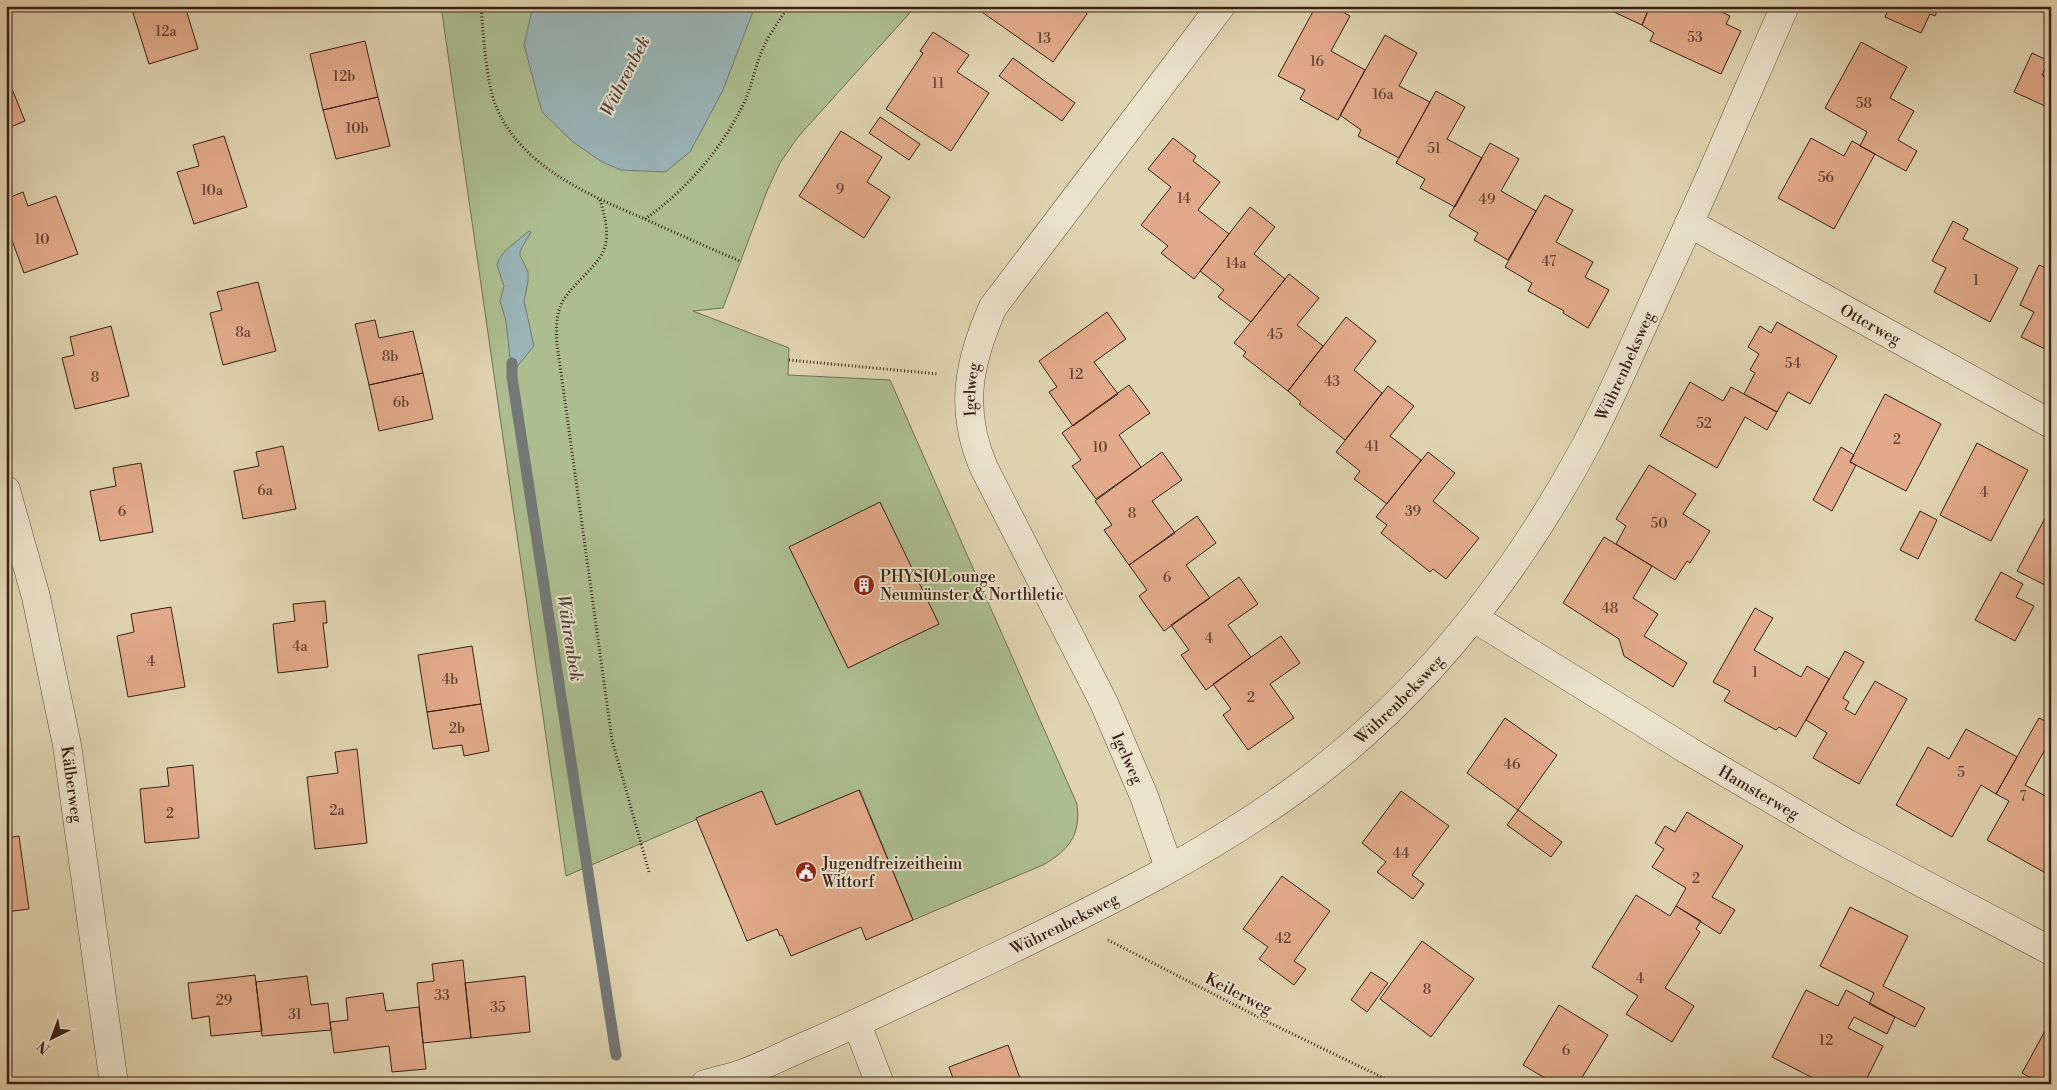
<svg xmlns="http://www.w3.org/2000/svg" width="2057" height="1090" viewBox="0 0 2057 1090" font-family="'Libre Bodoni',serif">
	<rect width="100%" height="100%" fill="#e0d4b0"/>
	<filter id="stains"><feTurbulence type="fractalNoise" baseFrequency=".004" numOctaves="4"/><feColorMatrix values="0 0 0 0 .2 0 0 0 0 .09 0 0 0 0 .02 0 0 0 .5 -.17"/></filter>
	<radialGradient id="worn" r=".72"><stop offset=".6" stop-color="#630" stop-opacity="0"/><stop offset="1" stop-color="#630" stop-opacity=".3"/></radialGradient>
	<path fill="#acbe90" stroke="#726f54" d="M441 6H916L798 137 780 163 767 191 723 308 693 311 789 348 788 375 890 380 1077 804C1081 835 1069 850 1043 865L913 920 860 790 776 825 762 791 566 876Z"/>
	<path fill="#99b5b7" stroke="#737977" d="M533 6H755L723 90 690 152 665 172 621 170 602 162 573 142 542 112 524 45Z
		M529 231 531 232 520 251V255L528 272V281L524 301 534 346 519 364 512 377 506 321 500 301 504 286 497 265 499 259 506 250Z"/>
	<g fill="none" stroke-linecap="round" stroke-linejoin="round">
		<path stroke="#737977" stroke-width="11" d="M512 363V377L616 1055"/>
	</g>
	<path fill="#e2aa8a" stroke="#392017" d="M151 6H185L198 49 149 64 133 13Z
		M981 6H1088L1085 11 1087 14 1053 62 979 10Z
		M1316 6H1333L1350 16 1331 51 1365 70 1338 120 1300 99 1305 90 1278 76Z
		M1601 6H1650L1642 25Z
		M1650 6H1709L1730 16 1726 24 1741 31 1721 74 1650 41 1654 33 1642 25Z
		M1890 6H1939L1935 16 1930 14 1921 33 1885 17Z
		M933 32 969 55 957 72 989 93 951 151 886 109 923 53 920 51Z
		M1385 35 1417 53 1399 86 1430 102 1399 158 1358 136 1361 130 1340 115Z
		M365 41 378 97 323 110 310 54Z
		M1861 42 1907 67 1890 98 1914 111 1898 140 1917 151 1906 171 1860 146 1867 132 1825 108Z
		M2032 53 2049 61 2042 75 2049 79 2051 75V93L2045 106 2014 92Z
		M1013 58 1075 103 1062 121 999 76Z
		M6 74 25 121 6 129Z
		M1436 91 1465 107 1447 139 1482 158 1455 207 1420 188 1425 179 1396 163Z
		M378 97 390 146 336 159 323 110Z
		M880 117 920 144 909 160 869 133Z
		M841 131 882 157 867 182 890 197 864 238 799 196Z
		M224 136 247 207 194 224 177 172 199 166 193 145Z
		M1173 138 1196 156 1193 161 1220 182 1198 210 1229 234 1194 279 1161 253 1168 246 1141 225 1171 187 1148 169Z
		M1811 138 1844 156 1852 141 1875 154 1834 229 1778 198Z
		M1490 143 1519 159 1501 191 1536 211 1508 260 1474 240 1478 233 1449 216Z
		M23 192 28 206 56 196 78 254 24 273 6 224V199Z
		M1545 195 1573 210 1556 242 1593 262 1585 277 1609 290 1588 328 1563 313 1564 311 1528 291 1532 283 1505 267Z
		M1250 207 1275 227 1254 254 1285 279 1251 322 1218 297 1224 290 1200 271Z
		M1953 221 1968 229 1963 239 2018 268 1990 322 1934 292 1946 268 1932 261Z
		M2039 265 2051 270V352L2021 337 2034 312 2020 305Z
		M1289 274 1319 298 1297 325 1323 346 1288 391 1243 356 1246 352 1234 343Z
		M258 282 276 351 223 365 210 313 222 310 217 292Z
		M1107 312 1126 339 1094 362 1118 394 1073 426 1049 392 1057 387 1039 361Z
		M1346 317 1376 341 1354 370 1382 393 1345 440 1299 404 1301 402 1288 391Z
		M375 320 379 338 413 331 423 373 369 385 355 324Z
		M1777 322 1837 356 1810 404 1788 392 1777 412 1744 394 1755 373 1750 370 1759 354 1748 347 1760 326 1771 333Z
		M111 326 129 396 75 409 62 358 74 355 70 337Z
		M423 373 433 419 379 431 369 385Z
		M1690 382 1723 401 1731 387 1777 412 1767 430 1745 417 1717 468 1660 436Z
		M1129 385 1150 413 1119 435 1141 467 1096 499 1072 466 1081 460 1062 433Z
		M1388 386 1414 406 1390 436 1421 460 1387 504 1354 479 1360 471 1336 452Z
		M1885 394 1941 424 1906 491 1850 462Z
		M1977 443 2028 470 1991 541 1940 515Z
		M283 446 296 509 243 519 234 471 259 466 256 452Z
		M1841 447 1854 455 1850 462 1856 465 1832 511 1813 500Z
		M1162 452 1182 480 1152 501 1175 533 1129 565 1104 530 1112 525 1095 501Z
		M1428 452 1455 473 1433 501 1479 538 1446 579 1433 569 1430 572 1381 533 1387 525 1376 517Z
		M141 463 153 532 100 541 90 491 116 486 113 468Z
		M1649 465 1696 494 1683 514 1710 531 1690 563 1687 561 1675 580 1616 544 1626 526 1616 519Z
		M880 502 939 624 848 668 789 547Z
		M2051 507V588L2017 571Z
		M1920 511 1937 520 1918 559 1900 550Z
		M1197 516 1216 543 1186 565 1210 598 1164 631 1139 596 1147 590 1129 565Z
		M1604 537 1652 566 1633 598 1658 614 1644 636 1687 663 1673 687 1624 656 1619 639 1563 603Z
		M2001 572 2023 584 2016 597 2034 606 2015 641 1975 620Z
		M1239 577 1258 604 1228 625 1251 657 1206 690 1181 655 1189 650 1171 625Z
		M325 601 327 623H323L328 667 278 673 273 624 295 621 293 604Z
		M171 607 185 687 128 697 117 636 134 632 131 614Z
		M1755 608 1773 618 1754 650 1801 677 1807 666 1829 679 1796 737 1779 727 1776 730 1724 701 1730 691 1713 682Z
		M1281 636 1300 663 1270 684 1294 718 1248 750 1223 715 1231 709 1213 684Z
		M472 646 481 704 427 712 418 655Z
		M1845 651 1864 662 1843 698 1849 702 1845 709 1855 715 1875 681 1907 699 1859 784 1813 758 1827 733 1806 720Z
		M481 704 489 751 464 756 462 745 433 749 427 712Z
		M1505 718 1557 755 1518 810 1467 773Z
		M2039 718 2051 724V739L2025 785 2051 799V876L1987 840 2009 801 1996 794Z
		M1966 729 2017 757 1996 794 1981 785 1952 837 1896 805 1928 747 1949 759Z
		M357 749 367 843 315 849 307 777 338 773 335 752Z
		M193 765 199 838 145 843 140 789 169 786 167 768Z
		M859 790 913 920 866 940 861 927 791 956 782 935 780 936 777 929 747 941 696 818 762 791 776 825Z
		M1401 791 1449 826 1412 875 1424 884 1413 899 1377 872 1386 862 1362 843Z
		M1518 810 1562 842 1551 857 1507 825Z
		M1687 812 1743 846 1712 897 1735 910 1720 934 1676 906 1686 888 1652 867 1664 849 1655 843 1665 826 1675 832Z
		M19 836 29 909 6 912V838Z
		M1282 876 1330 911 1294 961 1306 969 1294 985 1259 959 1268 947 1243 929Z
		M1636 895 1670 916 1676 906 1701 921 1696 929 1700 932 1665 988 1694 1006 1672 1042 1626 1014 1638 996 1592 967Z
		M1850 907 1908 936 1883 986 1925 1008 1915 1027 1869 1004 1874 993 1820 966Z
		M1422 941 1474 979 1431 1037 1380 999Z
		M463 960 471 1038 423 1043 417 983 434 981 432 964Z
		M1371 972 1388 983 1367 1012 1351 1000Z
		M255 975 262 1031 211 1036 209 1016 192 1019 188 983Z
		M307 976 311 1005 328 1003 331 1030 262 1036 256 982Z
		M525 976 530 1032 471 1038 465 983Z
		M1806 990 1838 1006 1846 990 1895 1017 1887 1034 1854 1017 1848 1028 1883 1046 1866 1080 1872 1084H1808L1811 1077 1772 1057Z
		M383 993 386 1011 419 1007 426 1069 392 1072 389 1046 334 1053 330 1022 348 1020 346 998Z
		M1559 1005 1608 1035 1578 1084H1555L1523 1065Z
		M2051 1020V1084H2042L2022 1073Z
		M1008 1045 1022 1084H955L949 1067Z"/>
	<g fill="none" stroke-linecap="round" stroke-linejoin="round">
		<g stroke="#634d3d" stroke-width="29">
			<g id="street">
				<path id="s1" d="M1689 223 2051 424"/>
				<path id="s2" d="M6 490 36 597 67 745 114 1084"/>
				<path id="s3" d="M1474 618 1689 751 1848 844 2051 951"/>
				<path id="s4" d="M1169 868 1144 796 1104 703 984 468C959 410 968 363 993 307L1221 6"/>
				<path d="M857 1024 880 1084"/>
				<path id="s5" d="M705 1084C718 1080 732 1078 744 1073 766 1065 788 1053 810 1044 876 1015 941 983 1006 952 1107 903 1209 853 1300 786 1421 697 1515 577 1586 445 1614 393 1637 338 1661 285 1704 193 1744 99 1785 6"/>
			</g>
		</g>
		<path stroke="#392017" stroke-width="3" stroke-dasharray="1 2.5" stroke-linecap="butt" d="M481 6C483 32 486 80 495 104 520 167 589 195 647 220 678 234 709 248 740 261
			M600 200C604 213 608 227 606 241 604 266 567 284 559 310 556 321 556 333 557 344L612 740 649 872
			M645 219C685 191 720 151 742 107 751 90 754 70 761 53 767 36 780 21 788 6
			M789 360 938 374
			M1108 940 1270 1023 1396 1084"/>
		<use href="#street" stroke="#ebe3cc" stroke-width="28"/>
	</g>
	<defs>
		<g id="building-disc" transform="scale(1.125)"><circle r="9.5" fill="#8f2418" stroke="#ebe3cc"/><path d="M-4-6H4V6H1V3H-1V6H-4ZM-2.5-4.3h1.7v1.8h-1.7ZM.8-4.3h1.7v1.8H.8ZM-2.5-1h1.7V.8h-1.7ZM.8-1h1.7V.8H.8Z" fill="#fff"/></g>
		<g id="civic-disc" transform="scale(1.125)"><circle r="9.5" fill="#8f2418" stroke="#ebe3cc"/><path d="M-.6-6.5H3V-4.5H.6V-3L4-1V1h2V6H-6V1h2V-1L-.6-3ZM-1.2 2.5V6h2.4V2.5Z" fill="#fff"/></g>
	</defs>
	<g fill-rule="evenodd">
		<use href="#building-disc" x="864" y="585"/>
		<use href="#civic-disc" x="806" y="872"/>
	</g>
	<g text-anchor="middle" stroke-width="4" stroke-linejoin="round" paint-order="stroke">
		<g font-size="14" fill="#634234">
			<text x="166" y="36">12a</text>
			<text x="1695" y="42">53</text>
			<text x="1044" y="43">13</text>
			<text x="1317" y="66">16</text>
			<text x="344" y="81">12b</text>
			<text x="938" y="88">11</text>
			<text x="1383" y="99">16a</text>
			<text x="1864" y="108">58</text>
			<text x="357" y="133">10b</text>
			<text x="1434" y="153">51</text>
			<text x="1826" y="182">56</text>
			<text x="840" y="194">9</text>
			<text x="212" y="195">10a</text>
			<text x="1184" y="203">14</text>
			<text x="1487" y="204">49</text>
			<text x="42" y="244">10</text>
			<text x="1549" y="266">47</text>
			<text x="1236" y="268">14a</text>
			<text x="1976" y="285">1</text>
			<text x="243" y="337">8a</text>
			<text x="1275" y="339">45</text>
			<text x="390" y="361">8b</text>
			<text x="1793" y="368">54</text>
			<text x="1076" y="379">12</text>
			<text x="95" y="382">8</text>
			<text x="1332" y="386">43</text>
			<text x="401" y="407">6b</text>
			<text x="1704" y="428">52</text>
			<text x="1897" y="444">2</text>
			<text x="1372" y="451">41</text>
			<text x="1100" y="452">10</text>
			<text x="265" y="495">6a</text>
			<text x="1984" y="497">4</text>
			<text x="122" y="516">6</text>
			<text x="1413" y="516">39</text>
			<text x="1132" y="518">8</text>
			<text x="1659" y="528">50</text>
			<text x="1167" y="582">6</text>
			<text x="1610" y="613">48</text>
			<text x="1209" y="643">4</text>
			<text x="300" y="651">4a</text>
			<text x="151" y="666">4</text>
			<text x="1755" y="677">1</text>
			<text x="450" y="684">4b</text>
			<text x="1251" y="702">2</text>
			<text x="457" y="733">2b</text>
			<text x="1512" y="769">46</text>
			<text x="1961" y="777">5</text>
			<text x="2023" y="801">7</text>
			<text x="337" y="815">2a</text>
			<text x="170" y="818">2</text>
			<text x="1401" y="858">44</text>
			<text x="1696" y="883">2</text>
			<text x="1283" y="943">42</text>
			<text x="1640" y="983">4</text>
			<text x="1427" y="994">8</text>
			<text x="442" y="1000">33</text>
			<text x="224" y="1005">29</text>
			<text x="498" y="1012">35</text>
			<text x="295" y="1019">31</text>
			<text x="1826" y="1045">12</text>
			<text x="1566" y="1055">6</text>
		</g>
		<g font-size="16" fill="#392017" stroke="#ebe3cc">
			<text dy="6" stroke="none"><textPath href="#s1" startOffset="208">Otterweg</textPath></text>
			<text dy="6" stroke="none"><textPath href="#s5" startOffset="1204">Wührenbeksweg</textPath></text>
			<text dy="6" stroke="none"><textPath href="#s4" startOffset="522">Igelweg</textPath></text>
			<text dy="6" stroke="none"><textPath href="#s5" startOffset="799">Wührenbeksweg</textPath></text>
			<text transform="translate(1128 758) rotate(66)" y="6">Igelweg</text>
			<text dy="6" stroke="none"><textPath href="#s2" startOffset="302">Kälberweg</textPath></text>
			<text dy="6" stroke="none"><textPath href="#s3" startOffset="334">Hamsterweg</textPath></text>
			<text dy="6" stroke="none"><textPath href="#s5" startOffset="394">Wührenbeksweg</textPath></text>
			<text transform="translate(1239 993) rotate(27)" y="6">Keilerweg</text>
		</g>
		<g font-size="16" fill="#392017" stroke="#ebe3cc" text-anchor="start">
			<text x="880" y="582">PHYSIOLounge<tspan x="880" dy="18">Neumünster &amp; Northletic</tspan></text>
			<text x="822" y="869">Jugendfreizeitheim<tspan x="822" dy="18">Wittorf</tspan></text>
		</g>
		<g font-size="18" font-style="italic" fill="#51453f" stroke="#ebe3cc">
			<text transform="translate(625 76) rotate(-63)" y="6">Wührenbek</text>
			<text transform="translate(570 638) rotate(81)" y="6">Wührenbek</text>
		</g>
	</g>
	<rect width="2057" height="1090" fill="none" stroke="#e0d4b0" stroke-width="25"/>
	<rect x="8" y="8" width="2042" height="1075" fill="none" stroke="#392017" stroke-width="2.5"/>
	<rect x="12" y="12" width="2032" height="1065" fill="none" stroke="#392017"/>
	<g transform="translate(52 1038) rotate(222)" stroke="#ebe3cc" stroke-width="4" paint-order="stroke">
	<path d="M0-4L9 19L0 12L-9 19Z" fill="#392017"/>
	<text y="-8" font-size="14" font-weight="bold" text-anchor="middle" fill="#392017">N</text>
	</g>
	<rect width="100%" height="100%" filter="url(#stains)"/>
	<rect width="100%" height="100%" fill="url(#worn)"/>
</svg>
